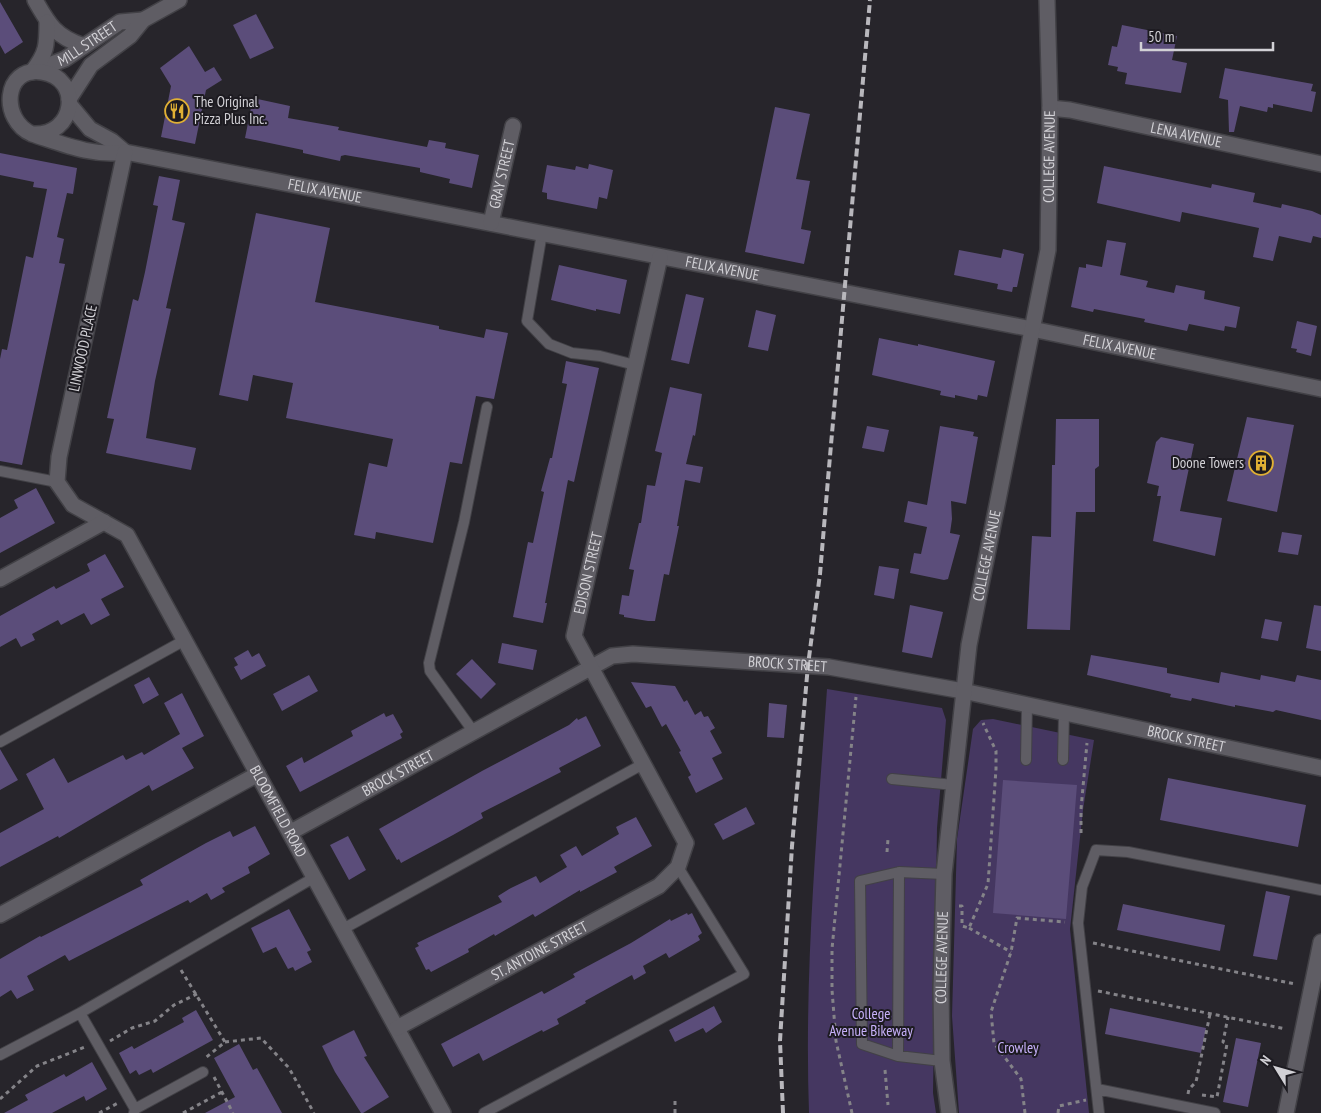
<svg xmlns="http://www.w3.org/2000/svg" width="1321" height="1113" viewBox="0 0 1321 1113" font-family="'PT Sans Narrow',sans-serif">
	<rect width="100%" height="100%" fill="#27252b"/>
	<path fill="#453761" d="M827 689 942 708 946 720 937 828 933 1093 936 1113H809C804 971 817 831 827 689Z
		M993 719 1094 740 1083 810 1070 929 1089 1113H959L952 1016 957 839 973 729 981 720Z"/>
	<path fill="#5b4d7a" d="M0 2 23 42 5 54 0 45Z
		M256 14 274 48 250 59 233 25Z
		M1122 25 1177 36 1172 60 1187 63 1181 93 1125 84 1127 73 1117 71 1118 67 1108 65 1112 46 1117 47Z
		M189 46 205 72 214 67 222 80 206 90 195 144 161 137 171 86 160 68Z
		M1225 68 1313 84 1311 91 1316 92 1312 112 1273 104V108L1268 107 1267 112 1240 106 1234 132H1229L1228 100 1219 98Z
		M253 98 290 106 288 118 339 127 338 130 427 147 429 140 446 143 445 148 479 155 472 188 449 183 450 179 420 172V168L345 155 341 156 340 161 303 153V150L245 138Z
		M775 107 810 114 796 179 810 181 801 229 811 231 804 264 745 252Z
		M0 153 77 168 73 194 67 193 57 237 64 239 59 263 65 264 22 465 0 461V359L2 349 7 350 26 256 33 258 47 189 33 187 34 182 0 175Z
		M589 164 613 170 607 199 599 197 597 209 547 199V193L542 192 547 165 575 170 576 166 588 169Z
		M1104 166 1211 188 1212 184 1255 193 1253 202 1281 208 1282 204 1312 211 1321 215V238L1313 236 1311 243 1279 236 1273 261 1253 257 1259 228 1182 212 1180 222 1097 203Z
		M159 176 180 180 172 220 185 223 166 308 171 309 155 381 146 438 196 448 191 470 106 453 114 419 107 418 133 299 138 301 139 298 145 272 158 206 153 205Z
		M256 213 330 228 315 302 439 326V329L484 338 486 329 508 333 494 399 476 396 462 464 450 462 433 543 376 532 375 539 354 535 369 463 387 467 393 439 286 418 293 383 253 375 248 401 219 395Z
		M1107 240 1126 243 1120 275 1148 281 1146 287 1174 293 1176 285 1205 291 1204 299 1240 307 1236 328 1225 326 1224 331 1189 324 1187 331 1144 322 1145 319 1094 309 1093 312 1071 307 1079 267 1086 268V264L1102 267Z
		M1003 249 1024 254 1017 287H1013L1012 292 997 289 998 284 954 275 959 250 1001 258Z
		M559 265 627 280 620 314 596 309V311L551 300Z
		M686 294 704 298 689 364 671 360Z
		M756 310 776 315 768 351 748 347Z
		M1297 321 1317 326 1311 356 1296 352 1297 349 1291 348Z
		M879 338 918 346V344L995 361 987 397 978 395 977 400 955 395V398L940 395 941 391 872 375Z
		M566 361 599 368 574 482 568 480 545 603H547L543 623 513 617 528 542 533 543 544 492 541 491 550 458H552L567 384 562 383Z
		M670 387 702 394 695 436 693 435 686 464 703 467 700 483 685 480 677 526H679L669 575 664 574 655 621H648L624 617V615L619 614 622 595 629 596 634 570 629 569 639 523H641L647 485 655 486 662 453 655 451Z
		M1247 417 1294 425 1277 512 1227 501Z
		M1056 419H1099V466L1095 469V512H1076L1070 630 1027 629 1032 536 1051 537 1052 465H1055Z
		M867 426 889 430 884 452 862 448Z
		M940 426 974 432 973 436 978 437 966 504 951 501 952 519 950 533 960 535 948 579 944 580 910 573 914 553 921 554 927 527 904 522 908 501 927 505Z
		M1161 437 1194 444 1180 511 1222 518 1215 556 1153 541 1161 496H1157L1159 486 1147 483 1156 442Z
		M36 488 55 523 0 553V518L18 508 14 500Z
		M1282 532 1302 535 1298 555 1278 552Z
		M105 554 124 587 101 599 110 615 91 625 84 613 61 625 58 620 32 634 35 640 21 647 16 638 0 647V616L54 586 56 589 90 571 87 564Z
		M879 566 899 569 894 599 874 595Z
		M910 605 943 612 932 658 902 652Z
		M1314 605 1321 606V651L1306 648Z
		M1265 619 1282 622 1278 641 1261 638Z
		M502 643 537 650 533 670 498 663Z
		M248 650 252 657 259 653 266 666 241 680 234 667 238 665 234 658Z
		M1091 655 1167 668V673L1219 683 1221 672 1260 680 1261 675 1295 682 1297 675 1321 680V720L1276 710 1273 712 1235 705V707L1192 698 1191 701 1170 697 1171 694 1087 675Z
		M472 659 496 684 481 699 456 674Z
		M309 675 318 691 282 711 273 694Z
		M149 677 159 695 143 704 134 685Z
		M631 682 675 686 684 702 687 700 695 715 701 711 704 717 708 716 715 728 710 731 722 753 712 758 723 779 696 793 688 777 691 775 679 752 681 751 666 724 662 727 651 706 646 708Z
		M182 693 204 736 182 748 194 768 152 791 149 785 59 838 58 836 0 867V833L44 809 26 774 54 758 68 783 123 755 126 760 142 752 144 755 180 734 164 703Z
		M769 703 787 705 784 738 767 737Z
		M384 713 386 717 393 714 403 732 400 734 402 738 300 792 286 766 302 757 304 763 353 736 351 731Z
		M586 716 601 746 559 768 561 772 481 813 483 818 453 835 401 863 399 859 397 860 379 829 482 771 569 725 577 718 578 720Z
		M0 749 18 780 0 790Z
		M1168 778 1306 805 1298 847 1160 820Z
		M1003 780 1077 785 1066 919 993 913Z
		M746 807 755 824 723 840 714 824Z
		M636 817 652 846 614 867 617 872 580 892V890L535 917 533 914 495 936 494 934 468 949 469 952 431 972 429 969 426 970 415 948 419 946 417 943 502 902 498 896 511 888 536 876 540 883 567 867 560 855 576 846 582 856 619 834 616 827Z
		M255 826 270 854 248 867 250 873 222 888 225 892 211 900 207 893 190 903 188 900 69 961 65 955 27 976 34 990 17 999 11 990 0 997V959L40 936 41 937 143 885 140 880 206 843 230 831 233 837Z
		M348 836 366 870 349 880 330 845Z
		M1266 891 1290 896 1277 960 1253 956Z
		M1123 904 1225 925 1220 951 1117 930Z
		M289 909 311 950 307 952 312 962 295 971 293 967 288 969 276 947 263 953 251 928Z
		M687 913 688 915 692 913 702 933 698 936 700 940 669 958 666 953 643 966 646 973 634 980 632 975 585 1001 586 1003 557 1019 559 1024 543 1032 542 1030 483 1061 479 1053 453 1067 441 1044 542 991 544 994 575 977 573 974 631 943 670 919 671 921Z
		M714 1006 722 1022 706 1033 703 1028 675 1042 669 1030Z
		M1110 1008 1206 1028 1201 1053 1105 1034Z
		M196 1010 213 1040 153 1073 151 1069 139 1075 136 1070 130 1074 119 1053 132 1046 134 1049 184 1022 182 1018Z
		M354 1030 367 1056 364 1057 389 1097 363 1113H361L335 1072 322 1046Z
		M1236 1038 1261 1043 1248 1107 1223 1102Z
		M239 1044 253 1070 257 1068 282 1113H205L235 1097 214 1058Z
		M92 1062 107 1089 86 1101 84 1096 52 1113H4L28 1100 25 1095 64 1074 66 1077Z"/>
	<g fill="none" stroke-linecap="round" stroke-linejoin="round">
		<g stroke="#424146" stroke-width="12">
			<path id="service" d="M542 233 527 321 549 344 572 353 600 356 635 365
				M0 471 57 482
				M473 731 430 671 429 663 464 522 487 407
				M0 742 185 640
				M1026 760 1027 705
				M1063 760 1064 713
				M892 779 954 785
				M343 929 643 764
				M80 1013 135 1109 134 1113
				M0 1055 80 1013 315 877
				M898 1056 862 1044 860 881 899 872
				M942 1061 898 1056 899 872 944 874
				M1097 1089 1215 1113
				M135 1109 203 1072
				M484 1113 744 974 678 867
				M1099 1113 1078 923 1082 887 1096 850 1128 852 1321 890"/>
		</g>
		<g stroke="#424146" stroke-width="18">
			<g id="minor">
				<path d="M35 0C49 25 56 37 84 46"/>
				<path id="s1" d="M36 70 65 59 120 22 143 20"/>
				<path d="M32 72C47 53 47 45 47 22"/>
				<path d="M69 99 91 65 130 36 143 20 179 0"/>
				<path d="M70 105 90 129 112 141 125 152"/>
				<path id="s2" d="M1050 108 1070 110 1321 164"/>
				<path id="s3" d="M32 134C76 137 83 78 42 72 3 66 0 120 32 134 63 144 93 157 125 152L1032 329 1321 389"/>
				<path id="s4" d="M125 152 59 457 57 482 73 505 127 535 443 1113"/>
				<path id="s5" d="M491 223 513 126"/>
				<path d="M0 579 104 522"/>
				<path id="s6" d="M291 832 612 656 633 654 829 667 963 691 1321 768"/>
				<path d="M0 915 258 774"/>
				<path id="s7" d="M397 1028 659 886 678 867 686 843 574 636 660 257"/>
				<path d="M1286 1113 1321 942"/>
			</g>
		</g>
		<g stroke="#424146" stroke-width="18">
			<g id="tertiary">
				<path id="s8" d="M949 1113 942 1061 941 989 944 874 969 645 1048 250 1050 108 1047 0"/>
			</g>
		</g>
		<path stroke="#848388" stroke-width="3" stroke-dasharray="4 4" stroke-linecap="butt" d="M1081 833V809L1087 743
			M887 852 888 839
			M959 906H962V926L969 928 988 884 996 769V751L983 723
			M969 928 1011 952
			M1093 943 1295 984
			M181 970 225 1042 204 1059
			M1098 991 1286 1029
			M110 1041 132 1028 155 1021 174 1005 197 994
			M225 1042 261 1038 289 1068 314 1113
			M885 1070 888 1105
			M214 1077 233 1113
			M1188 1094 1189 1089 1196 1082 1210 1014
			M1202 1095 1217 1097 1227 1044 1223 1042 1228 1017
			M0 1099 37 1066 85 1047
			M99 1113 118 1103
			M183 1113 222 1092
			M675 1113V1099
			M852 1113 836 1041 832 990V949L856 697
			M1025 1113 1021 1079 994 1043 991 1012 1011 952 1017 918 1065 922
			M1058 1113 1059 1106 1086 1100"/>
		<use href="#service" stroke="#5f5d64" stroke-width="10"/>
		<use href="#minor" stroke="#5f5d64" stroke-width="15"/>
		<use href="#tertiary" stroke="#5f5d64" stroke-width="15"/>
		<path stroke="#b8b7bc" stroke-width="4" stroke-dasharray="8 4" stroke-linecap="butt" d="M783 1113 780 1041 792 846 808 665 820 574 828 479 870 0"/>
	</g>
	<defs>
		<g id="restaurant-ring" transform="scale(1.25)"><circle r="9.5" fill="#1d1b21" stroke="#e0b034" stroke-width="1.5"/><path d="M-5-6h1v4h1v-4h1v4h1v-4h1v5L-1.5 .5V6h-2V.5L-5-1ZM5-6V6H3V1.5H1.5Q1.5-4 5-6Z" fill="#e0b034"/></g>
		<g id="building-ring" transform="scale(1.25)"><circle r="9.5" fill="#1d1b21" stroke="#e0b034" stroke-width="1.5"/><path d="M-4-6H4V6H1V3H-1V6H-4ZM-2.5-4.3h1.7v1.8h-1.7ZM.8-4.3h1.7v1.8H.8ZM-2.5-1h1.7V.8h-1.7ZM.8-1h1.7V.8H.8Z" fill="#e0b034"/></g>
	</defs>
	<g fill-rule="evenodd">
		<use href="#restaurant-ring" x="177" y="111"/>
		<use href="#building-ring" x="1261" y="463"/>
	</g>
	<g text-anchor="middle" stroke-width="4" stroke-linejoin="round" paint-order="stroke">
		<g font-size="15" fill="#d2d1d6" stroke="#1d1b21">
			<text dy="5" stroke="none"><textPath href="#s1" startOffset="58">MILL STREET</textPath></text>
			<text dy="5" stroke="none"><textPath href="#s2" startOffset="139">LENA AVENUE</textPath></text>
			<text dy="5" stroke="none"><textPath href="#s8" startOffset="966">COLLEGE AVENUE</textPath></text>
			<text dy="5" stroke="none"><textPath href="#s5" startOffset="50">GRAY STREET</textPath></text>
			<text dy="5" stroke="none"><textPath href="#s3" startOffset="491">FELIX AVENUE</textPath></text>
			<text dy="5" stroke="none"><textPath href="#s3" startOffset="896">FELIX AVENUE</textPath></text>
			<text transform="translate(83 348) rotate(-78)" y="5">LINWOOD PLACE</text>
			<text dy="5" stroke="none"><textPath href="#s3" startOffset="1301">FELIX AVENUE</textPath></text>
			<text dy="5" stroke="none"><textPath href="#s8" startOffset="561">COLLEGE AVENUE</textPath></text>
			<text dy="5" stroke="none"><textPath href="#s7" startOffset="650">EDISON STREET</textPath></text>
			<text dy="5" stroke="none"><textPath href="#s6" startOffset="542">BROCK STREET</textPath></text>
			<text dy="5" stroke="none"><textPath href="#s6" startOffset="948">BROCK STREET</textPath></text>
			<text dy="5" stroke="none"><textPath href="#s6" startOffset="122">BROCK STREET</textPath></text>
			<text dy="5" stroke="none"><textPath href="#s4" startOffset="742">BLOOMFIELD ROAD</textPath></text>
			<text dy="5" stroke="none"><textPath href="#s7" startOffset="162">ST. ANTOINE STREET</textPath></text>
			<text dy="5" stroke="none"><textPath href="#s8" startOffset="156">COLLEGE AVENUE</textPath></text>
		</g>
		<g font-size="15" fill="#d2d1d6" stroke="#1d1b21" text-anchor="start">
			<text x="194" y="107">The Original<tspan x="194" dy="17">Pizza Plus Inc.</tspan></text>
			<text x="1244" y="468" text-anchor="end">Doone Towers</text>
		</g>
		<g font-size="15" fill="#c6b0f9" stroke="#1d1b21">
			<text x="871" y="1019">College<tspan x="871" dy="17">Avenue Bikeway</tspan></text>
			<text x="1018" y="1053">Crowley</text>
		</g>
	</g>
	<g transform="translate(1276 1068) rotate(307)" stroke="#1d1b21" stroke-width="4" paint-order="stroke">
	<path d="M0-4L9 19L0 12L-9 19Z" fill="#d2d1d6"/>
	<text y="-8" font-size="14" font-weight="bold" text-anchor="middle" fill="#d2d1d6">N</text>
	</g>
	<path d="M1141 42v8h132v-8" fill="none" stroke="#d2d1d6" stroke-width="2.5"/>
	<text x="1148" y="42" font-size="15" fill="#d2d1d6" stroke="#1d1b21" stroke-width="4" paint-order="stroke">50 m</text>
</svg>
